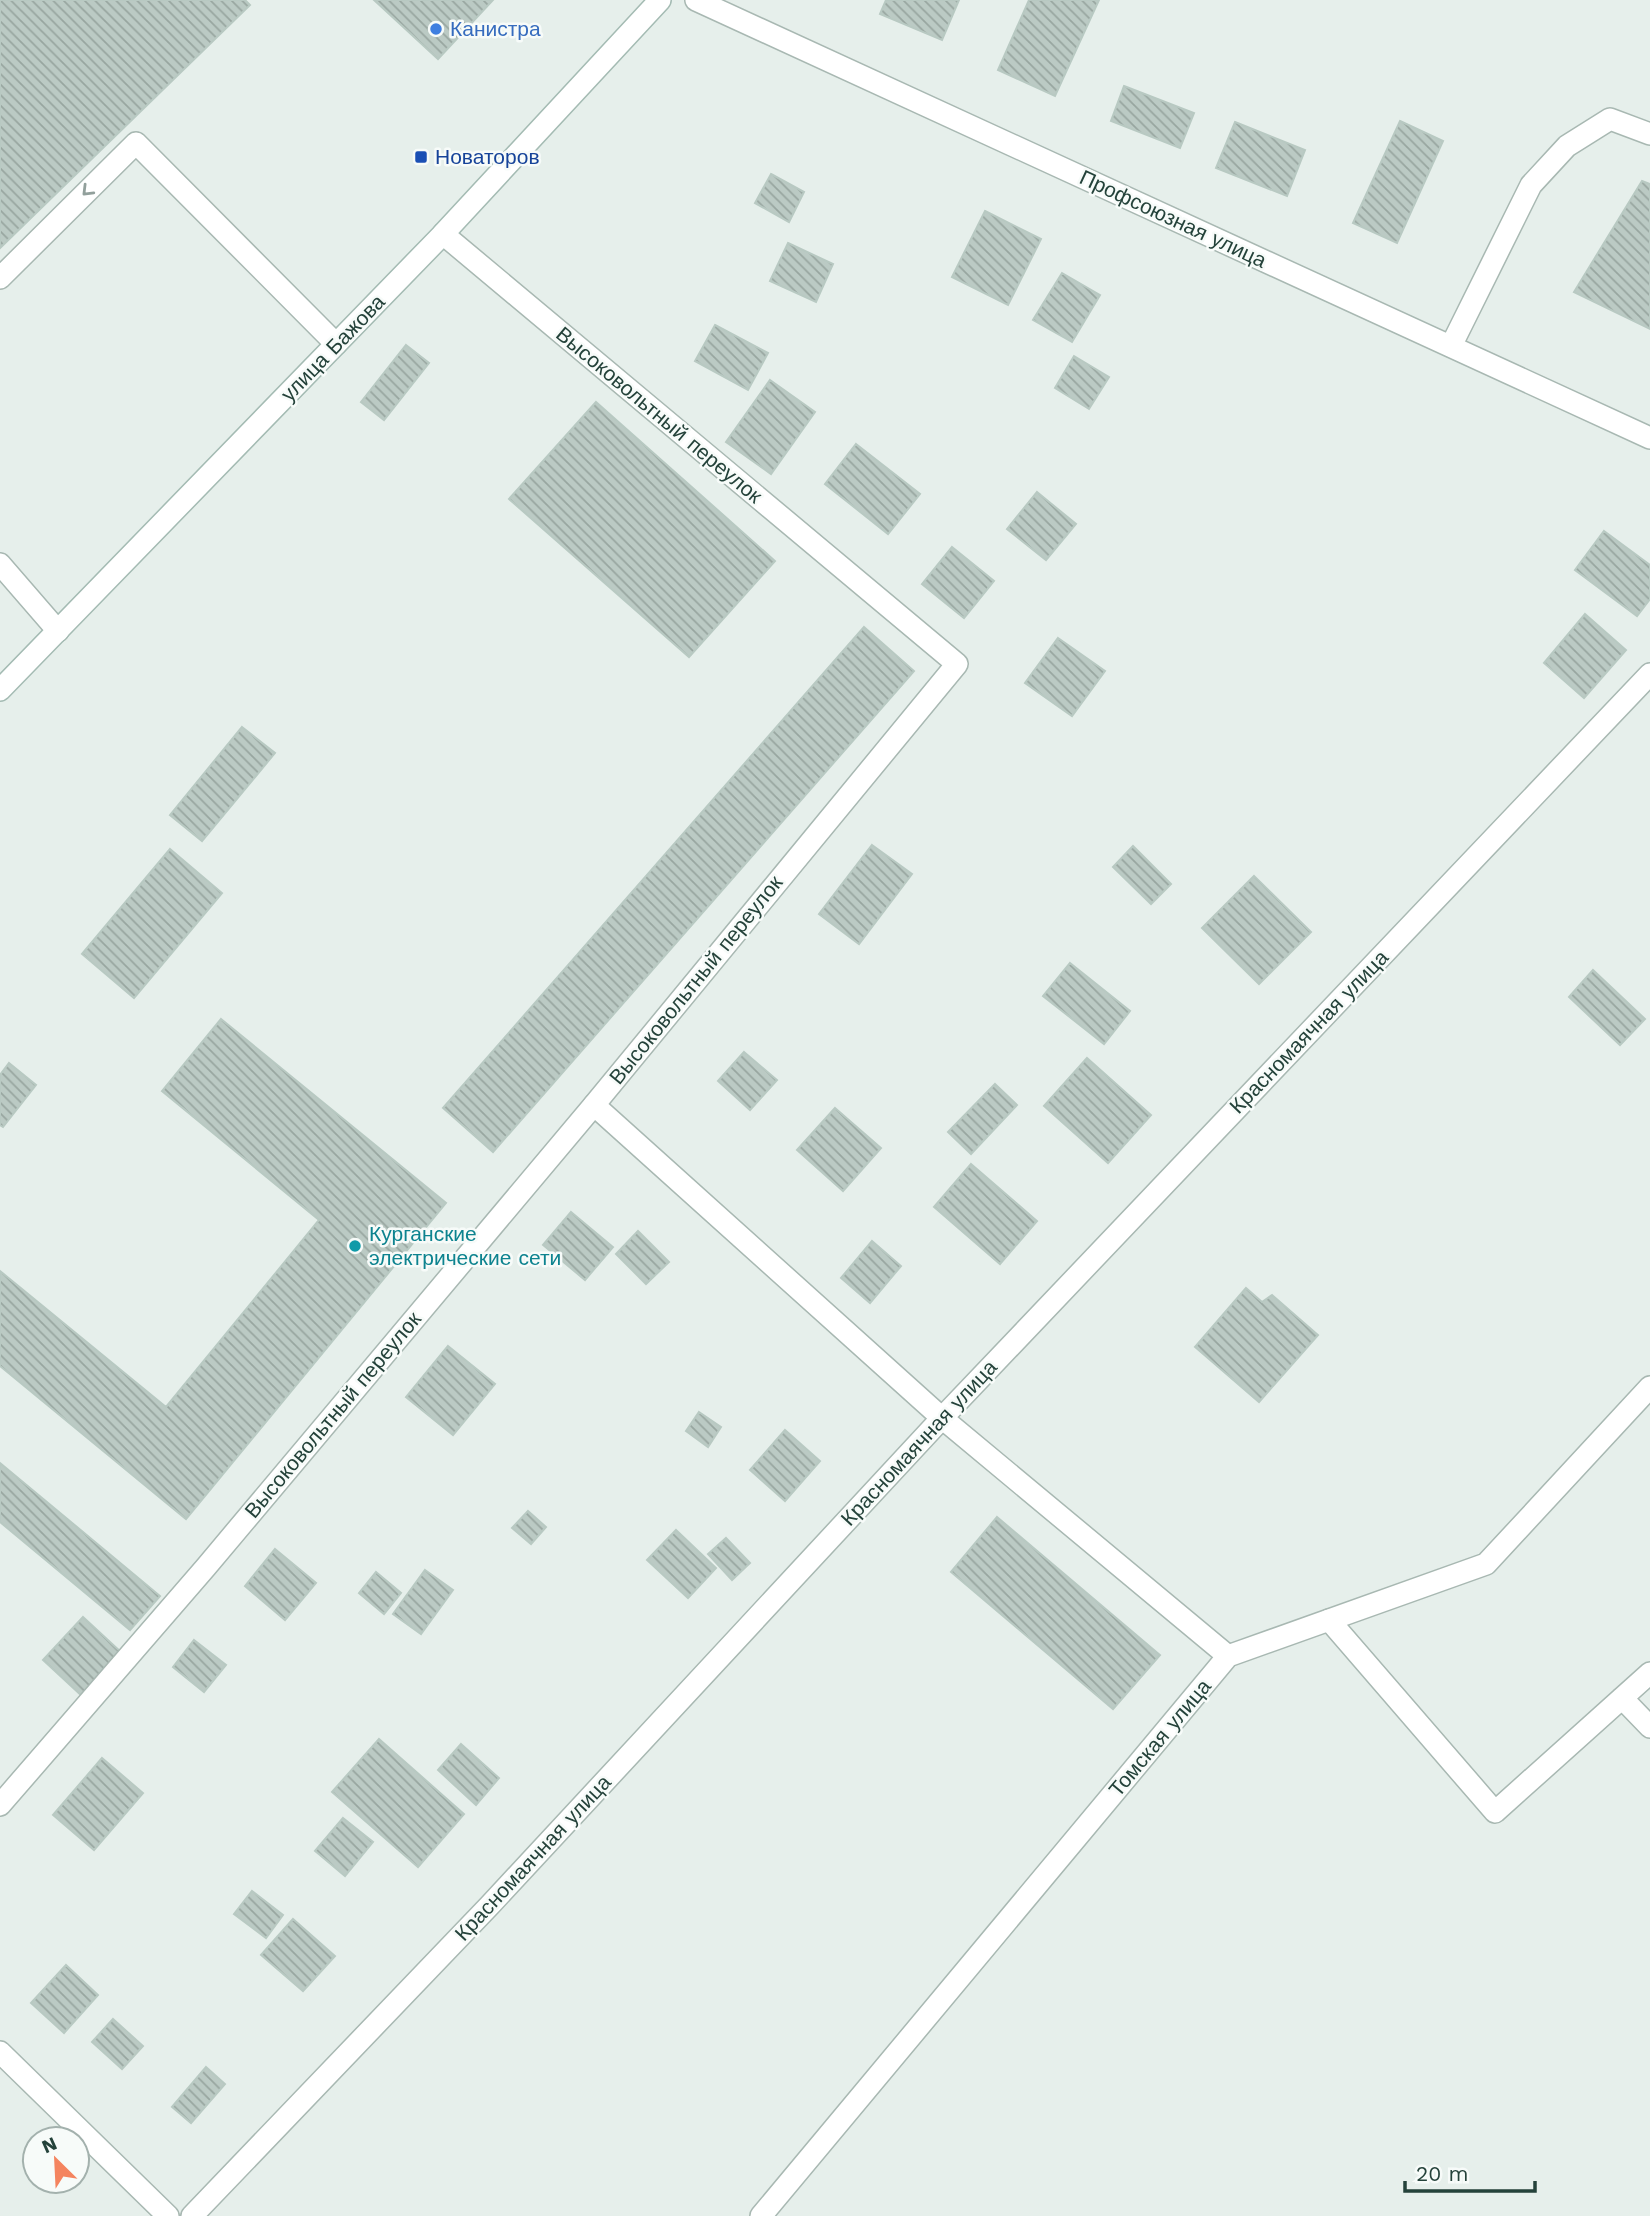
<svg xmlns="http://www.w3.org/2000/svg" width="1650" height="2216" viewBox="0 0 1650 2216" font-family="'Work Sans',sans-serif">
	<defs>
		<pattern id="building-back-hatch" width="6" height="6" patternUnits="userSpaceOnUse" patternTransform="scale(1.75)"><rect width="6" height="6" fill="#bbcac4"/><path d="M-1 5l2 2M0 0l6 6M5-1l2 2" fill="none" stroke="#98a6a0"/></pattern>
	</defs>
	<rect width="100%" height="100%" fill="#e6efeb"/>
	<path fill="url(#building-back-hatch)" stroke="#b8c9c2" stroke-width="2" d="M0 0H245L250 5 0 248Z
		M374 0H493L438 59Z
		M886 0H959L942 40 880 14Z
		M1029 0H1099L1055 96 998 70Z
		M1124 86 1194 113 1180 148 1111 121Z
		M1400 121 1443 141 1397 243 1353 223Z
		M1235 122 1305 150 1287 196 1216 168Z
		M771 174 804 192 789 222 755 203Z
		M1642 181 1650 184V329L1574 292Z
		M985 211 1041 239 1008 305 952 277Z
		M788 243 833 264 816 302 770 281Z
		M1062 273 1100 295 1072 342 1033 320Z
		M715 325 768 353 748 390 695 361Z
		M406 345 429 363 384 420 361 402Z
		M1074 356 1109 377 1089 409 1055 388Z
		M770 380 815 412 771 474 726 442Z
		M596 402 775 561 689 657 509 499Z
		M856 444 920 494 888 534 825 484Z
		M1037 492 1076 524 1046 560 1007 529Z
		M1604 531 1650 565V599L1637 616 1575 570Z
		M952 547 994 581 964 618 922 584Z
		M1585 614 1626 650 1584 698 1544 663Z
		M864 627 914 671 493 1152 443 1108Z
		M1058 638 1105 671 1072 716 1025 683Z
		M242 727 275 753 202 841 170 815Z
		M872 845 912 874 859 944 819 914Z
		M1133 846 1171 884 1151 904 1113 867Z
		M170 849 222 893 134 998 82 954Z
		M1254 876 1311 932 1259 984 1202 928Z
		M1070 963 1130 1011 1104 1044 1043 996Z
		M1593 970 1645 1019 1620 1045 1569 997Z
		M221 1019 446 1203 186 1519 0 1366V1271L166 1407 319 1220 162 1091Z
		M744 1052 777 1080 750 1110 718 1081Z
		M1087 1058 1151 1115 1108 1163 1044 1106Z
		M9 1063 36 1085 3 1127 0 1125V1075Z
		M995 1084 1017 1105 971 1154 948 1132Z
		M835 1108 881 1148 843 1191 797 1150Z
		M971 1164 1037 1221 1000 1264 934 1207Z
		M571 1212 613 1247 585 1280 543 1245Z
		M638 1231 669 1262 646 1284 616 1254Z
		M872 1241 901 1266 870 1303 841 1278Z
		M1246 1288 1262 1302 1272 1295 1318 1335 1259 1402 1195 1347Z
		M448 1346 495 1384 453 1435 406 1397Z
		M699 1412 721 1427 708 1447 686 1431Z
		M785 1430 820 1461 785 1501 750 1470Z
		M0 1463 160 1596 130 1630 0 1522Z
		M528 1511 546 1527 531 1544 512 1528Z
		M997 1517 1160 1655 1113 1709 951 1572Z
		M676 1530 716 1568 688 1598 647 1560Z
		M726 1538 750 1563 732 1580 708 1554Z
		M275 1549 316 1583 285 1620 245 1586Z
		M425 1570 453 1590 421 1634 393 1614Z
		M376 1572 401 1593 384 1614 359 1593Z
		M83 1617 122 1653 82 1696 43 1660Z
		M194 1640 226 1665 204 1692 173 1667Z
		M379 1739 464 1814 418 1867 332 1792Z
		M461 1744 499 1778 476 1805 438 1770Z
		M102 1758 143 1793 94 1850 53 1815Z
		M343 1818 373 1842 345 1876 315 1851Z
		M252 1891 283 1915 266 1938 234 1914Z
		M293 1919 335 1956 303 1991 261 1955Z
		M66 1965 98 1995 64 2033 31 2003Z
		M113 2019 143 2046 122 2069 92 2042Z
		M206 2067 225 2084 191 2123 172 2107Z"/>
	<g fill="none" stroke-linecap="round" stroke-linejoin="round">
		<g stroke="#a8b8b2" stroke-width="24">
			<path id="service" d="M0 278 136 143 336 344
				M1451 346 1531 185 1567 146 1610 119 1650 134
				M0 564 58 631
				M594 1105 942 1418 1228 1656
				M1329 1620 1495 1812 1650 1673
				M1622 1698 1650 1727"/>
		</g>
		<g stroke="#a8b8b2" stroke-width="24">
			<path id="minor" d="M696 0 1650 438
				M0 1805 206 1567 594 1105 957 664 443 234
				M0 2052 168 2216
				M192 2216 490 1905 942 1418 1650 674
				M761 2216 1228 1656 1486 1564 1650 1387"/>
		</g>
		<g stroke="#a4bbb3" stroke-width="24">
			<path id="secondary" d="M0 690 443 234 660 0"/>
		</g>
		<use href="#service" stroke="#fff" stroke-width="21"/>
		<use href="#minor" stroke="#fff" stroke-width="21"/>
		<use href="#secondary" stroke="#fff" stroke-width="21"/>
	</g>
	<defs><path id="oneway-chevron" d="M-2-3.5L2.5 0L-2 3.5" fill="none" stroke-width="1.6" stroke-linecap="round" stroke-linejoin="round" transform="scale(1.75)"/></defs>
	<use stroke="#92a09c" href="#oneway-chevron" transform="translate(87 191) rotate(135)"/>
	<circle fill="#3f7fe0" stroke="#f7fbf9" stroke-width="2.5" cx="436" cy="29" r="7"/>
	<rect fill="#1a4fb4" stroke="#f7fbf9" stroke-width="2.5" x="414" y="150" width="14" height="14" rx="3.5"/>
	<circle fill="#0f9aa8" stroke="#f7fbf9" stroke-width="2.5" cx="355" cy="1246" r="7"/>
	<g text-anchor="middle" stroke-width="5" stroke-linejoin="round" paint-order="stroke">
		<g font-size="21" fill="#366cbe" stroke="#f7fbf9" text-anchor="start">
			<text x="450" y="36">Канистра</text>
		</g>
		<g font-size="21" fill="#164399" stroke="#f7fbf9" text-anchor="start">
			<text x="435" y="164">Новаторов</text>
		</g>
		<g font-size="21" fill="#24423a" stroke="#f7fbf9">
			<text transform="translate(1173 219) rotate(25)" y="7">Профсоюзная улица</text>
			<text transform="translate(333 348) rotate(-46)" y="7">улица Бажова</text>
			<text transform="translate(659 415) rotate(40)" y="7">Высоковольтный переулок</text>
			<text transform="translate(696 980) rotate(-51)" y="7">Высоковольтный переулок</text>
			<text transform="translate(1309 1032) rotate(-46)" y="7">Красномаячная улица</text>
			<text transform="translate(333 1415) rotate(-50)" y="7">Высоковольтный переулок</text>
			<text transform="translate(919 1443) rotate(-47)" y="7">Красномаячная улица</text>
			<text transform="translate(1160 1738) rotate(-50)" y="7">Томская улица</text>
			<text transform="translate(533 1858) rotate(-47)" y="7">Красномаячная улица</text>
		</g>
		<g font-size="21" fill="#0d838f" stroke="#f7fbf9" text-anchor="start">
			<text x="369" y="1241">Курганские<tspan x="369" dy="24">электрические сети</tspan></text>
		</g>
	</g>
	<g transform="translate(56 2160) rotate(336)"><circle r="33" fill="#f7fbf9" stroke="#a3b1ad" stroke-width="2"/>
	<path d="M0-5L12 26L0 18L-12 26Z" fill="#f4845f"/>
	<text y="-10" font-size="19" font-weight="bold" text-anchor="middle" fill="#24423a">N</text>
	</g>
	<path d="M1405 2181v10h130v-10" fill="none" stroke="#24423a" stroke-width="3.5"/>
	<text x="1416" y="2181" font-size="21" fill="#24423a" stroke="#f7fbf9" stroke-width="5" paint-order="stroke">20 m</text>
</svg>
